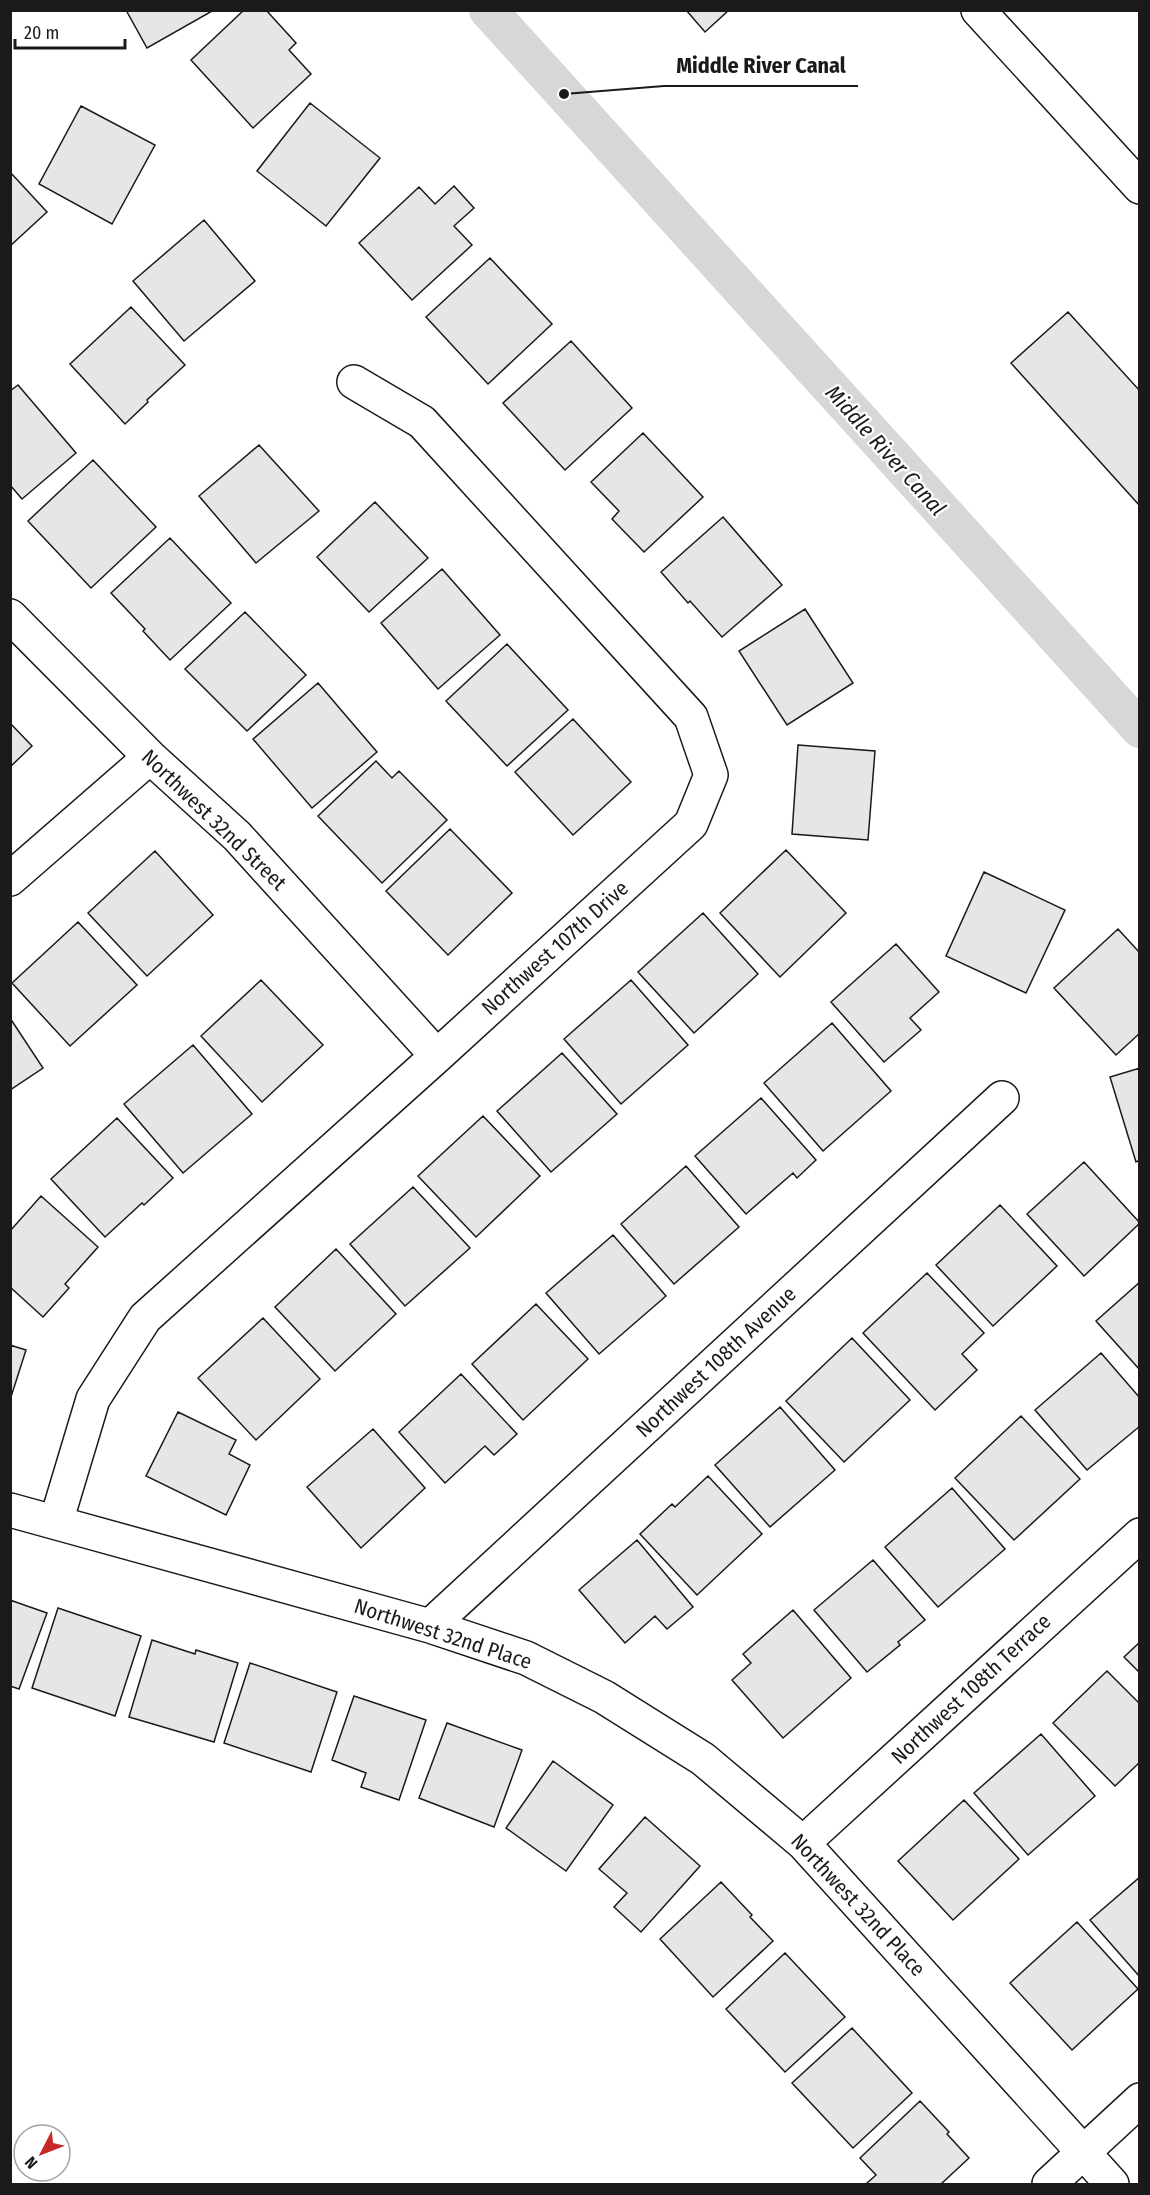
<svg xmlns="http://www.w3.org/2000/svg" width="1150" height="2195" viewBox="0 0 1150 2195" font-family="'Fira Sans Condensed',sans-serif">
	<rect width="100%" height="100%" fill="#fff"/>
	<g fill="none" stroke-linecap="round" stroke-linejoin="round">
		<path stroke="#d7d7d7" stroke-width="38" d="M488 10 1140 729"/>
	</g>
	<path fill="#e6e6e6" stroke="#1a1a1a" stroke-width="1.5" d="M126 10H214L147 48Z
		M244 10H266L296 43 289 50 311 74 253 128 191 60Z
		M686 10H729L705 32Z
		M310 103 380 158 326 226 257 171Z
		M81 106 155 145 112 224 39 184Z
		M10 172 47 212 10 246Z
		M454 186 474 208 454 226 472 245 412 300 359 243 419 187 435 204Z
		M204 220 255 281 184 341 133 281Z
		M490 258 552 324 488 384 426 317Z
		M131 307 185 365 147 400 148 402 125 424 70 364Z
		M1068 312 1140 391V506L1011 363Z
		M571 341 632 408 565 470 503 403Z
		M18 385 76 453 22 499 10 485V391Z
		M643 433 703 497 644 552 612 519 619 511 591 482Z
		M259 445 319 511 256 563 199 496Z
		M93 460 156 527 91 588 28 521Z
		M375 502 428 558 369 612 317 557Z
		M723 517 782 585 722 637 690 601 688 603 661 572Z
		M170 538 231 603 170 660 143 631 145 629 111 593Z
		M442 569 500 635 438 689 381 623Z
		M805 609 853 683 787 725 739 651Z
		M245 612 306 675 247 731 185 669Z
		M507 644 568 710 507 766 446 701Z
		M318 683 377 752 312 808 253 739Z
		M573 719 631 782 573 835 515 772Z
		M10 723 32 746 10 767Z
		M798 745 875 751 868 840 792 834Z
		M376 761 392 778 399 771 447 820 382 883 318 816Z
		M450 829 512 893 448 955 386 891Z
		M786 850 846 913 780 977 720 913Z
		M155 851 213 915 147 976 88 913Z
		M984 872 1065 910 1026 993 946 956Z
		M703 913 758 974 694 1033 638 972Z
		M78 922 137 985 70 1046 12 983Z
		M1118 929 1140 953V1033L1116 1055 1054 988Z
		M896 944 939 992 910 1018 921 1030 884 1062 831 1002Z
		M261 980 323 1045 262 1102 201 1036Z
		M631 980 688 1045 621 1104 564 1039Z
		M10 1018 43 1068 10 1090Z
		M832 1023 891 1091 823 1151 764 1083Z
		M193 1045 252 1114 183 1173 124 1104Z
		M562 1053 617 1114 551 1172 497 1111Z
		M1140 1068V1160L1136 1162 1110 1077Z
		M761 1098 816 1160 797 1178 793 1173 746 1214 695 1156Z
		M483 1116 540 1176 476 1237 418 1176Z
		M117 1118 173 1178 144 1205 142 1203 105 1237 51 1179Z
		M1084 1162 1140 1223 1084 1276 1027 1214Z
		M686 1166 739 1227 674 1284 621 1224Z
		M413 1187 470 1248 405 1306 350 1244Z
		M41 1196 98 1247 65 1284 69 1288 43 1317 10 1287V1231Z
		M1000 1205 1057 1266 993 1326 936 1265Z
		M613 1235 666 1296 599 1354 546 1293Z
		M336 1249 396 1314 335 1371 275 1307Z
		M927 1273 984 1333 962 1354 977 1370 935 1410 863 1333Z
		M1140 1282V1370L1096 1321Z
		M536 1304 588 1359 523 1420 472 1364Z
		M263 1318 320 1379 256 1440 198 1378Z
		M852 1338 910 1400 844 1462 786 1401Z
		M10 1345 26 1350 10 1400Z
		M1101 1353 1140 1398V1426L1087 1470 1035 1410Z
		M461 1374 517 1434 494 1455 485 1446 445 1483 399 1432Z
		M780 1407 835 1470 770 1527 715 1465Z
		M178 1412 236 1440 229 1454 250 1465 226 1515 146 1476Z
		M1021 1416 1080 1479 1014 1540 955 1478Z
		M373 1429 425 1488 361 1548 307 1487Z
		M708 1476 762 1534 697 1595 640 1534 672 1504 675 1507Z
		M952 1488 1005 1549 938 1607 885 1547Z
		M637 1540 693 1607 667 1629 655 1616 625 1643 579 1590Z
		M873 1560 925 1620 898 1642 900 1645 867 1672 814 1610Z
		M10 1600 47 1613 19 1689 10 1686Z
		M58 1608 141 1636 115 1716 32 1688Z
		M793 1610 851 1678 783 1738 732 1680 751 1663 743 1654Z
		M152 1640 195 1654 196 1650 238 1663 214 1742 129 1717Z
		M1140 1642V1673L1124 1657Z
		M250 1663 337 1692 311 1772 224 1743Z
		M1107 1671 1140 1704V1762L1115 1786 1053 1723Z
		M354 1696 426 1720 399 1800 361 1787 366 1773 332 1760Z
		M447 1723 522 1750 494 1827 419 1798Z
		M1041 1734 1095 1796 1028 1855 974 1793Z
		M553 1761 613 1805 566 1871 506 1828Z
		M964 1800 1019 1859 953 1920 898 1861Z
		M645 1817 700 1866 641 1932 614 1907 627 1893 599 1869Z
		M1140 1877V1977L1090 1920Z
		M721 1882 752 1915 750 1917 773 1941 713 1997 660 1939Z
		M1077 1922 1138 1989 1072 2050 1010 1983Z
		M785 1953 845 2017 785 2072 726 2009Z
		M852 2028 912 2093 853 2148 792 2083Z
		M920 2101 949 2132 947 2134 969 2158 941 2184H866L876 2175 860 2158Z"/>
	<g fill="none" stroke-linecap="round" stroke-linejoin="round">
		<g stroke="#1a1a1a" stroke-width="36">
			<path id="minor" d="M978 10 1140 187
				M10 616 150 757 237 836 437 1056
				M10 879 150 757
				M10 1510 430 1626 526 1658 604 1697 703 1759 803 1843 1112 2184
				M56 1522 93 1399 145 1318 437 1056 691 824 711 775 691 717 422 422 354 382
				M430 1626 1002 1098
				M803 1843 1140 1535
				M1049 2184 1140 2100"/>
		</g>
		<use href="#minor" stroke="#fff" stroke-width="33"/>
	</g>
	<g text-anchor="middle" stroke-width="4.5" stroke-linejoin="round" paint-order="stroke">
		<g font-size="21" fill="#1a1a1a" stroke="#fff">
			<text transform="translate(214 820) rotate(44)" y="7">Northwest 32nd Street</text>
			<text transform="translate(555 948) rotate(-42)" y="7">Northwest 107th Drive</text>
			<text transform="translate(716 1362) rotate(-43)" y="7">Northwest 108th Avenue</text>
			<text transform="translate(443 1634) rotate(18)" y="7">Northwest 32nd Place</text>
			<text transform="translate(971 1689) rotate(-43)" y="7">Northwest 108th Terrace</text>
			<text transform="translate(858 1905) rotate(47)" y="7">Northwest 32nd Place</text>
		</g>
		<g font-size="22" font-style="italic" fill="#1a1a1a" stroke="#fff">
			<text transform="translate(886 450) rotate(48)" y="8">Middle River Canal</text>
		</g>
	</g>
	<path fill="none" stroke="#1a1a1a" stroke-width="2" d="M564 94L664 86H858"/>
	<circle fill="#1a1a1a" stroke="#fff" stroke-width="2" cx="564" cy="94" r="6"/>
	<g font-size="22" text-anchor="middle" font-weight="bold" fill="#1a1a1a" stroke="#fff" stroke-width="4.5" stroke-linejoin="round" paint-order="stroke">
		<text x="761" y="73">Middle River Canal</text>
	</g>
	<rect width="1150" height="2195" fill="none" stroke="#1a1a1a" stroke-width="24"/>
	<g transform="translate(42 2153) rotate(228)"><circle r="28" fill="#ffffff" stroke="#a3a3a3" stroke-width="1.5"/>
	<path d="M0-4.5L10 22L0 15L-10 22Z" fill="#c62828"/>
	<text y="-9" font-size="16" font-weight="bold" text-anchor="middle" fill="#1a1a1a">N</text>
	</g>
	<path d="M15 39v9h110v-9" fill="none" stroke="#1a1a1a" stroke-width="3"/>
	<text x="24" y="39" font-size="18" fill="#1a1a1a" stroke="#ffffff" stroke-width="4.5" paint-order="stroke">20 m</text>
</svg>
